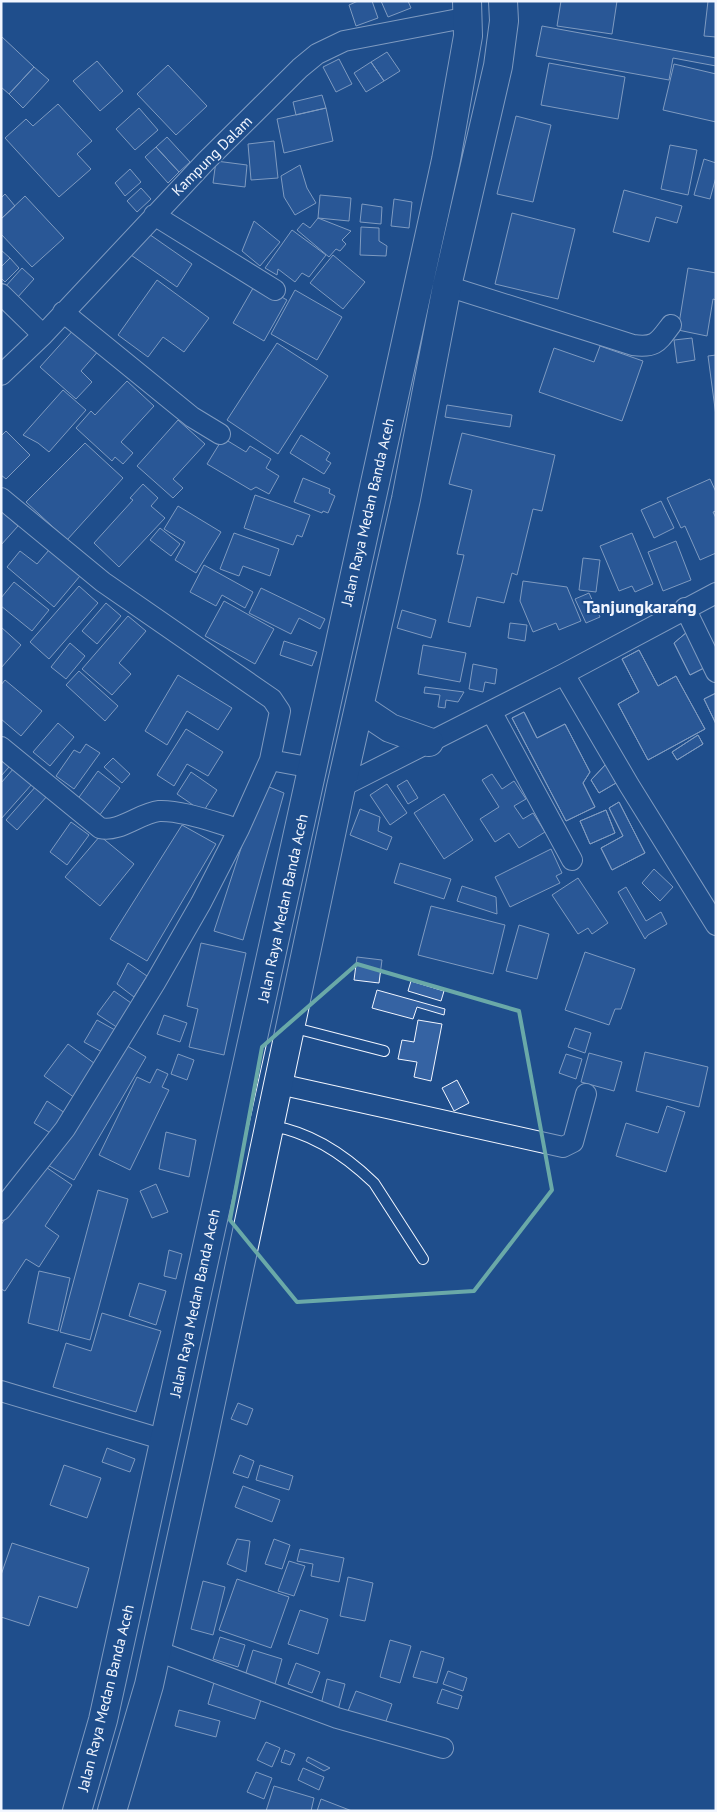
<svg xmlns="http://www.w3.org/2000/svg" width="717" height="1812" viewBox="0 0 717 1812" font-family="'PT Sans',sans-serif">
	<rect width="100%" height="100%" fill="#1f4e8c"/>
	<path fill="#3563a3" stroke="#f2f6ff" d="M358 1H372L378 18 356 26 349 5Z
		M381 1H408L411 8 388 17Z
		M561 1H617L612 34 557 26Z
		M708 1H716V37L704 36Z
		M542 26 716 58V66L673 58 669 80 536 56Z
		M1 36 34 67 9 94 1 87Z
		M387 52 400 71 384 81 371 62Z
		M339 59 352 84 336 92 323 67Z
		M97 61 123 91 100 111 73 81Z
		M371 62 384 81 366 92 354 73Z
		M549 63 625 77 618 119 541 105Z
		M674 64 716 74V122L663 110Z
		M168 65 207 106 176 135 137 94Z
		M34 67 49 80 23 108 9 94Z
		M322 95 326 108 296 115 293 102Z
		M58 104 92 141 77 154 91 169 59 197 5 138 26 119 33 126Z
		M139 108 158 130 135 150 116 129Z
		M326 108 333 141 284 153 277 119Z
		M516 116 551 125 533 202 497 194Z
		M167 137 190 162 179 172 156 147Z
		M274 141 278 178 251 180 248 144Z
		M670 145 697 150 688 195 661 189Z
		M156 147 179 172 168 183 145 157Z
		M704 159 716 163V177L710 199 694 195Z
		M216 161 247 165 245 187 213 183Z
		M300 165 307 188 316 203 295 215 284 197 281 176Z
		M130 169 141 182 125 196 115 183Z
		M141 188 151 199 137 212 127 201Z
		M624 190 682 206 677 223 656 217 649 242 613 232Z
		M5 194 15 206 1 219V198Z
		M320 195 351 198 349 221 318 218Z
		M25 196 64 238 32 267 1 234V219Z
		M394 199 412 202 409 228 391 226Z
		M362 204 382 207 381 224 360 222Z
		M512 213 575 229 558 299 495 284Z
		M318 218 351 231 342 240 346 244 340 251 336 249 329 257 297 230 303 223 310 228Z
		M254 221 280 242 260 266 242 251Z
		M361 227 379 228V241L387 246 386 256 360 255Z
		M292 230 326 255 309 277 302 273 295 282 278 269 277 275 265 268Z
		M146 232 192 264 177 287 131 255Z
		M1 250 10 258 1 267Z
		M333 255 365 282 343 309 310 283Z
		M10 258 19 268 5 282 1 278V267Z
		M22 268 34 279 17 298 5 287Z
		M688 268 716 273V300L713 299 707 336 678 330Z
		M157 280 209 318 184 352 163 337 148 357 118 335Z
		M256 283 287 300 264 341 233 323Z
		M295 290 342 317 317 360 271 334Z
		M76 327 100 349 81 371 92 382 76 399 40 367Z
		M692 338 695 360 677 363 674 340Z
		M277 343 328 376 278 454 227 420Z
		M600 346 643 361 622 421 539 392 554 348 594 362Z
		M716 355V416L708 356Z
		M127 381 154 406 121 442 133 453 123 464 115 457 112 461 76 428 91 411 95 415Z
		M63 390 86 410 49 452 38 443 23 435Z
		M447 405 512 415 510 427 445 417Z
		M178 420 205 444 173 479 183 488 173 498 137 466Z
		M6 431 30 455 6 479 1 475V436Z
		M462 433 555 455 542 511 533 509 517 575 512 573 504 603 477 597 470 627 448 622 464 555 457 554 472 490 449 484Z
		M301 435 330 453 326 460 331 463 324 474 290 453Z
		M223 438 246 452 250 446 271 459 266 468 279 476 269 494 256 487 251 490 207 464Z
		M85 443 123 478 67 540 26 502Z
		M303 478 330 489 329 493 335 496 328 513 323 511 322 513 294 502Z
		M710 479 716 492V511L713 512 716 518V553L700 560 685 526 681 528 667 498Z
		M143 484 158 498 151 506 165 518 119 567 94 543 133 500 130 498Z
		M255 495 310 515 302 537 297 535 293 545 244 528Z
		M661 501 674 528 654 538 641 510Z
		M178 506 221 532 196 573 175 560 185 542 164 529Z
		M1 511 18 526 1 545Z
		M160 528 180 544 171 556 150 540Z
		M234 533 279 549 270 576 243 566 239 576 220 569Z
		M632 533 653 584 635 592 632 586 619 591 600 546Z
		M676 541 691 580 663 591 648 552Z
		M49 550 80 576 54 607 7 567 20 551 37 564Z
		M583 558 600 560 596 592 579 590Z
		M204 565 253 592 245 608 222 595 216 606 190 592Z
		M523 581 567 587 581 621 559 630 556 623 533 632 520 601Z
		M14 582 49 610 32 631 1 606V598Z
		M79 586 98 603 49 659 30 642Z
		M261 588 325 619 320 629 299 618 291 634 249 613Z
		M589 593 600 617 586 623 575 599Z
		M224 601 274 629 255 664 205 636Z
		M106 603 121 616 97 644 82 631Z
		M402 610 436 620 431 638 397 628Z
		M128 616 146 631 119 663 131 674 112 695 82 669Z
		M510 623 527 625 525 641 508 638Z
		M1 627 21 645 1 668Z
		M687 632 706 667 690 675 674 643Z
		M687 632 706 667 690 675 674 643Z
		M284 641 317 652 312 666 280 655Z
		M70 643 85 656 66 679 51 667Z
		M423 645 466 653 460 682 418 674Z
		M639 650 658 686 676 676 705 729 648 760 618 704 639 692 622 659Z
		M639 650 658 686 676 676 705 729 648 760 618 704 639 692 622 659Z
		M473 664 497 669 495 684 485 682 483 692 469 689Z
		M79 671 118 706 105 721 66 685Z
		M178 675 232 708 218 730 187 711 167 745 145 731Z
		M5 680 42 711 21 736 1 719V685Z
		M425 687 464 692 458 702 446 700 445 708 438 707 440 695 424 693Z
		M716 693V724L704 699Z
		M716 693V724L704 699Z
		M524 712 537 738 565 724 590 772 583 783 595 807 566 821 512 718Z
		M524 712 537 738 565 724 590 772 583 783 595 807 566 821 512 718Z
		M58 723 74 737 50 766 33 752Z
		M186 729 223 752 208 776 187 764 174 786 157 775Z
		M698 735 703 744 677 760 672 752Z
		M698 735 703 744 677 760 672 752Z
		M86 744 100 753 74 789 56 776 74 750 80 753Z
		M113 758 130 774 122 783 104 767Z
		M1 760 9 767 1 776Z
		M606 764 616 783 599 793 591 780Z
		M606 764 616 783 599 793 591 780Z
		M14 768 32 784 1 819V783Z
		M98 771 120 788 99 816 77 800Z
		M191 772 217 790 203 812 177 794Z
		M492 774 502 789 514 781 526 799 514 806 523 819 533 813 545 832 519 848 509 833 495 842 480 819 499 807 482 780Z
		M407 780 418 798 408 804 397 786Z
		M262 784 284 793 243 940 214 931Z
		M387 784 407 813 390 825 370 795Z
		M37 785 48 795 17 830 6 820Z
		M444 794 473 840 444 859 414 813Z
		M619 802 645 853 612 870 601 848 623 836 609 808Z
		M619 802 645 853 612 870 601 848 623 836 609 808Z
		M360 809 380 817 378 831 392 837 387 850 350 835Z
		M606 810 615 833 590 844 580 821Z
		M606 810 615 833 590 844 580 821Z
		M71 822 89 835 67 865 50 852Z
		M182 825 216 844 147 961 110 939Z
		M100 836 134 864 100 906 65 877Z
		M551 849 562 873 556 876 560 883 510 907 495 877Z
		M400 863 451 879 444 899 394 883Z
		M654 869 673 887 660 901 642 883Z
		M578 878 608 923 592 934 588 928 578 934 552 895Z
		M462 886 496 897 497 914 457 901Z
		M626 887 646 921 661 912 667 924 648 935 645 939 618 892Z
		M431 906 505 925 493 974 418 955Z
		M519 925 549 934 537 979 506 971Z
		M201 943 246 953 224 1055 189 1047 198 1009 187 1006Z
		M585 952 635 969 621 1009H615L609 1025 565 1010Z
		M357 957 382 960 379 983 354 980Z
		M128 963 147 976 134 997 117 984Z
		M411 981 444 991 441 1001 408 991Z
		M377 990 445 1009 444 1015 417 1007 413 1019 372 1008Z
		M114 991 134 1005 118 1028 97 1014Z
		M164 1015 187 1023 180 1042 157 1034Z
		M97 1020 115 1030 102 1052 84 1042Z
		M418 1020 442 1024 431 1081 414 1077 417 1062 398 1059 402 1040 414 1042Z
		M575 1028 591 1033 585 1053 568 1047Z
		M119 1041 146 1057 74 1180 46 1164Z
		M68 1044 98 1066 75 1098 44 1076Z
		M645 1052 708 1067 699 1107 636 1091Z
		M589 1053 622 1062 614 1091 581 1082Z
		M178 1054 194 1060 187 1080 171 1074Z
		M566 1054 582 1059 576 1079 559 1073Z
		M157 1069 168 1074 162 1087 169 1090 130 1170 99 1155 137 1077 150 1083Z
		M457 1080 469 1103 454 1111 442 1088Z
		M47 1101 65 1113 52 1134 34 1123Z
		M667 1106 685 1112 666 1172 616 1156 626 1123 658 1133Z
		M166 1132 196 1140 189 1177 159 1169Z
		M40 1163 72 1185 45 1226 59 1236 39 1267 26 1259 5 1291 1 1289V1225Z
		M156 1184 168 1212 152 1218 140 1191Z
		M98 1190 128 1199 90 1340 60 1332Z
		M169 1250 182 1254 176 1279 164 1276Z
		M39 1271 70 1278 58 1331 28 1323Z
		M139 1283 166 1291 156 1325 129 1316Z
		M102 1313 161 1331 136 1412 53 1387 66 1343 91 1351Z
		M238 1403 253 1409 247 1425 231 1419Z
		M107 1448 135 1459 130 1472 102 1462Z
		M240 1455 254 1461 248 1478 233 1473Z
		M64 1465 101 1478 87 1518 50 1505Z
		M260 1465 293 1476 289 1490 256 1480Z
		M243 1486 280 1500 272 1522 235 1507Z
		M237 1539 250 1541 246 1572 227 1564Z
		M274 1539 290 1545 282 1569 265 1564Z
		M12 1543 89 1568 77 1608 39 1596 29 1626 1 1617V1575Z
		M300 1549 344 1558 339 1582 311 1576 313 1564 297 1561Z
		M289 1561 305 1566 294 1596 278 1591Z
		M348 1577 373 1583 365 1621 340 1616Z
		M237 1579 289 1597 271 1648 219 1630Z
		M203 1581 225 1587 213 1635 191 1629Z
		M300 1610 328 1619 318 1654 288 1644Z
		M220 1637 245 1645 238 1667 213 1659Z
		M390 1640 411 1646 400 1683 380 1677Z
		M253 1650 282 1659 275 1684 245 1676Z
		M421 1651 444 1658 437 1683 413 1677Z
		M296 1663 320 1672 312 1693 288 1684Z
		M448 1671 467 1678 463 1691 443 1684Z
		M215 1679 263 1693 255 1719 208 1704Z
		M327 1679 345 1684 338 1710 321 1705Z
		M442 1689 462 1696 458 1709 437 1703Z
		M356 1691 392 1704 385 1724 348 1711Z
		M179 1710 220 1721 216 1737 175 1726Z
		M266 1742 280 1748 272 1767 257 1760Z
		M285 1750 295 1754 290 1765 281 1762Z
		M308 1757 330 1768 324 1771 306 1761Z
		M303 1768 324 1777 319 1790 298 1780Z
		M256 1772 272 1778 264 1799 247 1792Z
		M274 1786 314 1798 311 1811H266Z
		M321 1799 352 1811H317Z"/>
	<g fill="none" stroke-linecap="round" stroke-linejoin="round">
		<g stroke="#f2f6ff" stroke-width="12">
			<path id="lane" d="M291 1027 384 1051
				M271 1126C311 1132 345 1155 374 1183L423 1259"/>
		</g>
		<g stroke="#f2f6ff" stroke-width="22">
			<path id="street" d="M154 215 275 290
				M447 286 633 345C656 348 658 342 671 325
				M1 294 43 335
				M63 312 192 417 220 434
				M1 375 43 335 206 161 300 68 317 54 344 41 469 17
				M1 498 103 582 272 699 280 711 270 760 239 829 201 903 155 983 65 1129 1 1210
				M685 608 716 672
				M564 674 629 785 716 925
				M491 711 572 860
				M1 747 100 828C119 833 140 813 159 811 182 810 216 823 239 829
				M270 760 313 768
				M341 787 564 674 716 593
				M279 1084 563 1147 573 1142 586 1094
				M1 1391 165 1440
				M157 1651 337 1718 443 1748"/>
		</g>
		<g stroke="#f2f6ff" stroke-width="30">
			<path id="highway" d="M360 708 390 728 429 742
				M77 1811 103 1720 446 160 468 36 467 1
				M112 1811 149 1685 201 1449 341 787 406 499 447 286 498 66 504 21 503 1"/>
		</g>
		<use href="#lane" stroke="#1f4e8c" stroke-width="10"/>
		<use href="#street" stroke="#1f4e8c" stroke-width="20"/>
		<use href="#highway" stroke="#1f4e8c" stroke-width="28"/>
	</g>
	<path d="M0 0H717V1812H0ZM357 964 519 1011 552 1190 474 1291 297 1302 230 1220 262 1047Z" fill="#1f4e8c" fill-opacity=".55" fill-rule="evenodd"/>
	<path fill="none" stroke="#6aa9a8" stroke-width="4" stroke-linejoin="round" d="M357 964 519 1011 552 1190 474 1291 297 1302 230 1220 262 1047Z"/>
	<g text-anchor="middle" stroke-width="4" stroke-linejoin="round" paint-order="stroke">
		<g font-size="15" fill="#f2f6ff" stroke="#1f4e8c">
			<text transform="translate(212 156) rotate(-45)" y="5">Kampung Dalam</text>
			<text transform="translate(368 512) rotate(-77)" y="5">Jalan Raya Medan Banda Aceh</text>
			<text transform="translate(283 908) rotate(-78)" y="5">Jalan Raya Medan Banda Aceh</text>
			<text transform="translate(195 1303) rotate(-78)" y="5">Jalan Raya Medan Banda Aceh</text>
			<text transform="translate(106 1698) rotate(-76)" y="5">Jalan Raya Medan Banda Aceh</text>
		</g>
		<g font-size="18" font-weight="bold" fill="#f2f6ff" stroke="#1f4e8c">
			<text x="640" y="613">Tanjungkarang</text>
		</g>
	</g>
	<rect width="717" height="1812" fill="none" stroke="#f2f6ff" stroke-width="5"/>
</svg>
